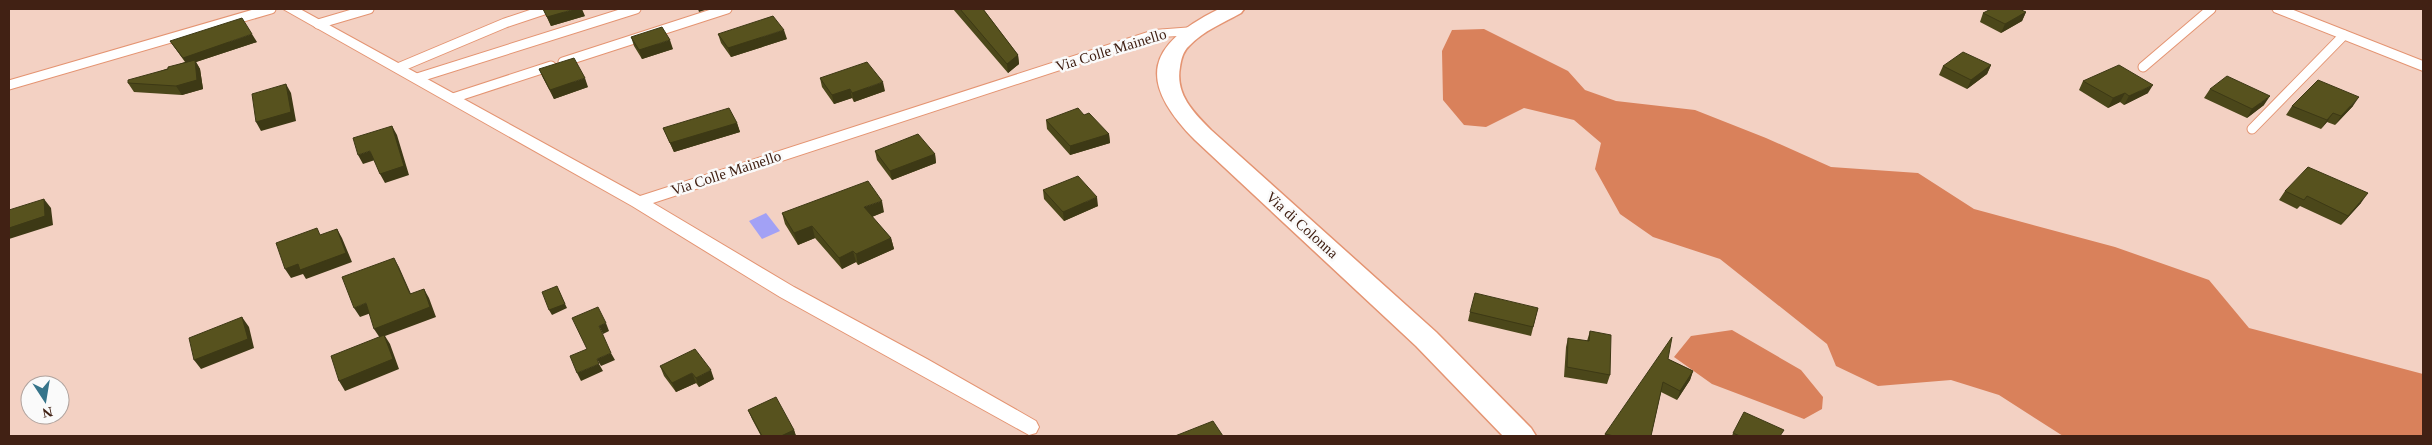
<svg xmlns="http://www.w3.org/2000/svg" width="2432" height="445" viewBox="0 0 2432 445" font-family="'Times New Roman',serif">
	<rect width="100%" height="100%" fill="#f3d1c3"/>
	<path fill="#d9815b" d="M1484 29 1568 71 1585 90 1616 101 1695 110 1766 138 1831 167 1918 173 1974 209 2115 247 2209 280 2249 328 2423 374V436H2063L1999 395 1951 380 1878 386 1836 366 1827 344 1720 259 1653 237 1620 214 1595 169 1601 143 1574 120 1524 108 1486 127 1464 125 1443 100 1442 51 1452 30Z
		M1732 330 1801 370 1823 397 1822 409 1804 419 1712 384 1674 357 1691 336Z"/>
	<path fill="#a2a1f5" d="M766 213 780 231 762 239 749 221Z"/>
	<g fill="none" stroke-linecap="round" stroke-linejoin="round">
		<g stroke="#e49472" stroke-width="11">
			<path id="lane" d="M318 24 369 9
				M563 62 727 9
				M2143 67 2211 9
				M398 68 505 23 547 9
				M417 78 636 9
				M9 85 271 9
				M453 98 551 66
				M2252 129 2344 35"/>
		</g>
		<g stroke="#e49472" stroke-width="2">
			<path id="street" d="M283 9H300L640 196 1154 30 1194 27 1201 31 1194 35 1161 37 653 203 794 287 927 359 1036 421 1039 427 1036 433 1029 435 780 297 632 206Z
				M2272 9H2291L2423 61V71L2274 12Z"/>
		</g>
		<g stroke="#e49472" stroke-width="3">
			<path id="secondary" d="M1219 9H1244L1241 13C1223 23 1203 31 1189 46 1183 51 1181 60 1180 67 1175 94 1193 112 1211 130L1436 332 1531 428 1536 436H1503L1416 346 1195 140C1137 81 1146 45 1219 9Z"/>
		</g>
		<use href="#lane" stroke="#fff" stroke-width="9"/>
		<use href="#street" fill="#fff" fill-rule="evenodd"/>
		<use href="#secondary" fill="#fff" fill-rule="evenodd"/>
	</g>
	<path fill="#4b471a" d="M543 9 585 16 551 26Z
		M953 9H983L1018 55 1019 64 1008 73Z
		M2026 12 2022 21 2001 33 1980 22 1983 13Z
		M718 34 787 39 731 57 721 43Z
		M631 37 673 49 642 59 634 46Z
		M170 41 257 42 196 62 200 69 203 89 182 95 134 92 128 83 185 62Z
		M1991 65 1987 74 1967 89 1939 75 1943 66Z
		M539 69 588 87 554 99 543 78Z
		M820 78 885 91 854 102 852 98 834 104 822 87Z
		M2083 81 2148 93 2124 105 2120 102 2108 108 2079 90Z
		M2210 89 2264 105 2247 118 2204 98Z
		M2292 106H2353L2335 125 2327 122 2321 129 2286 115Z
		M1084 115 1109 134 1110 143 1070 155 1047 129 1046 120Z
		M737 123 740 132 674 152 663 128Z
		M875 151 935 154 936 163 892 180 877 160Z
		M1043 190 1098 206 1064 221 1044 199Z
		M2285 191 2361 203 2341 225 2300 206 2297 209 2279 200Z
		M884 212 872 217 891 238 894 249 858 265 856 262 842 269 815 238 798 245 785 224 782 213Z
		M1538 308 1531 336 1468 321 1470 312Z
		M1590 331 1610 375 1607 384 1564 377 1566 347 1568 338 1587 341Z
		M1668 359 1693 371 1690 380 1677 400 1661 392 1651 436H1604L1605 434Z
		M660 366 714 379 699 387 696 383 676 392 664 376Z
		M748 410 794 430 796 436H761L752 419Z
		M1733 433 1781 436H1732Z"/>
	<path fill="#3d3915" d="M575 9H582L585 16 551 26 547 17Z
		M698 9H708L699 12Z
		M2026 12 2022 21 2001 33 2005 24Z
		M784 30 787 39 731 57 728 48Z
		M252 34 257 42 196 62 200 69 203 89 182 95 176 86 188 65 183 58Z
		M670 40 673 49 642 59 639 50Z
		M1018 55 1019 64 1008 73 1007 64Z
		M1991 65 1987 74 1967 89 1971 80Z
		M585 78 588 87 554 99 550 90Z
		M883 82 885 91 854 102 852 93Z
		M286 84 291 93 296 121 261 131 256 122Z
		M2153 85 2148 93 2124 105 2129 96Z
		M850 89 852 98 834 104 832 95Z
		M2125 93 2120 102 2108 108 2113 98Z
		M2270 96 2264 105 2247 118 2252 109Z
		M2359 97 2353 106 2335 125 2341 116Z
		M2333 113 2327 122 2321 129 2327 120Z
		M737 123 740 132 674 152 670 143Z
		M392 126 397 135 409 175 385 183 380 174Z
		M1109 134 1110 143 1070 155V146Z
		M370 151 375 160 363 164 358 155Z
		M935 154 936 163 892 180 890 171Z
		M2368 193 2361 203 2341 225 2348 216Z
		M1097 197 1098 206 1064 221 1063 212Z
		M44 199 51 208 53 225 9 239V228Z
		M882 201 884 212 866 219 864 207Z
		M812 226 815 238 798 245 794 233Z
		M337 229 342 238 352 262 306 279 303 274 291 278 285 269Z
		M891 238 894 249 858 265 856 254Z
		M853 251 856 262 842 269 839 258Z
		M394 258 399 267 415 303 410 294Z
		M424 289 429 298 436 317 385 336 390 344 399 369 345 391 339 381 380 338 374 329Z
		M559 291 567 308 552 315 549 310Z
		M366 303 371 313 360 317 354 308Z
		M242 317 249 327 254 348 201 369 194 360Z
		M606 323 609 331 603 334 599 326Z
		M611 353 615 360 601 366 597 359Z
		M599 364 603 371 581 381 577 373Z
		M711 370 714 379 699 387 696 378Z
		M1693 371 1690 380 1677 400 1680 391Z
		M692 373 696 383 676 392 672 383Z
		M794 430 796 436H781Z"/>
	<path fill="#57521e" stroke="#3d3915" d="M543 9H575L547 17Z
		M960 9H983L1018 55 1007 64Z
		M1991 9H2019L2026 12 2005 24 1983 13Z
		M773 16 784 30 728 48 718 34Z
		M242 18 252 34 183 58 170 41Z
		M662 27 670 40 639 50 631 37Z
		M1963 52 1991 65 1971 80 1943 66Z
		M574 58 585 78 550 90 539 69Z
		M195 60 197 80 176 86 128 83V80L168 69V67Z
		M867 62 883 82 852 93 850 89 832 95 820 78Z
		M2119 65 2153 85 2129 96 2125 93 2113 98 2083 81Z
		M2227 76 2270 96 2252 109 2210 89Z
		M2318 80 2359 97 2341 116 2333 113 2327 120 2292 106Z
		M286 84 291 112 256 122 252 94Z
		M729 108 737 123 670 143 663 128Z
		M1078 108 1084 115 1089 113 1109 134 1070 146 1046 120Z
		M392 126 404 166 380 174 370 151 358 155 353 138Z
		M918 134 935 154 890 171 875 151Z
		M2308 167 2368 193 2348 216 2307 196 2304 200 2285 191Z
		M1078 176 1097 197 1063 212 1043 190Z
		M868 181 882 201 864 207 891 238 856 254 853 251 839 258 812 226 794 233 782 213Z
		M44 199 45 216 9 228V210Z
		M317 228 320 235 337 229 346 253 300 270 298 264 285 269 276 243Z
		M394 258 410 294 424 289 430 307 374 329 366 303 354 308 342 277Z
		M557 286 565 304 549 310 542 292Z
		M1475 293 1538 308 1533 327 1470 312Z
		M598 307 606 323 599 326 611 353 597 359 599 364 577 373 570 356 587 349 572 318Z
		M242 317 248 339 194 360 189 338Z
		M1590 331 1611 335 1610 375 1567 367 1568 338 1589 341Z
		M384 335 393 359 339 381 331 356Z
		M1672 337 1668 359 1693 371 1680 391 1663 382 1651 436H1614L1605 434Z
		M695 349 711 370 696 378 692 373 672 383 660 366Z
		M776 397 794 430 781 436H762L748 410Z
		M1744 412 1784 430 1780 436H1740L1733 433Z
		M1213 421 1223 436H1175Z"/>
	<g text-anchor="middle" stroke-width="5" stroke-linejoin="round" paint-order="stroke">
		<g font-size="15" fill="#412114" stroke="#fafafa">
			<text transform="translate(1111 50) rotate(-17)" y="5">Via Colle Mainello</text>
			<text transform="translate(726 173) rotate(-18)" y="5">Via Colle Mainello</text>
			<text transform="translate(1302 225) rotate(42)" y="5">Via di Colonna</text>
		</g>
	</g>
	<rect width="2432" height="445" fill="none" stroke="#412114" stroke-width="20"/>
	<g transform="translate(45 400) rotate(168)"><circle r="24" fill="#fafafa" stroke="#b0a39e"/>
	<path d="M0-4L9 19L0 12L-9 19Z" fill="#36748a"/>
	<text y="-8" font-size="14" font-weight="bold" text-anchor="middle" fill="#412114">N</text>
	</g>
</svg>
